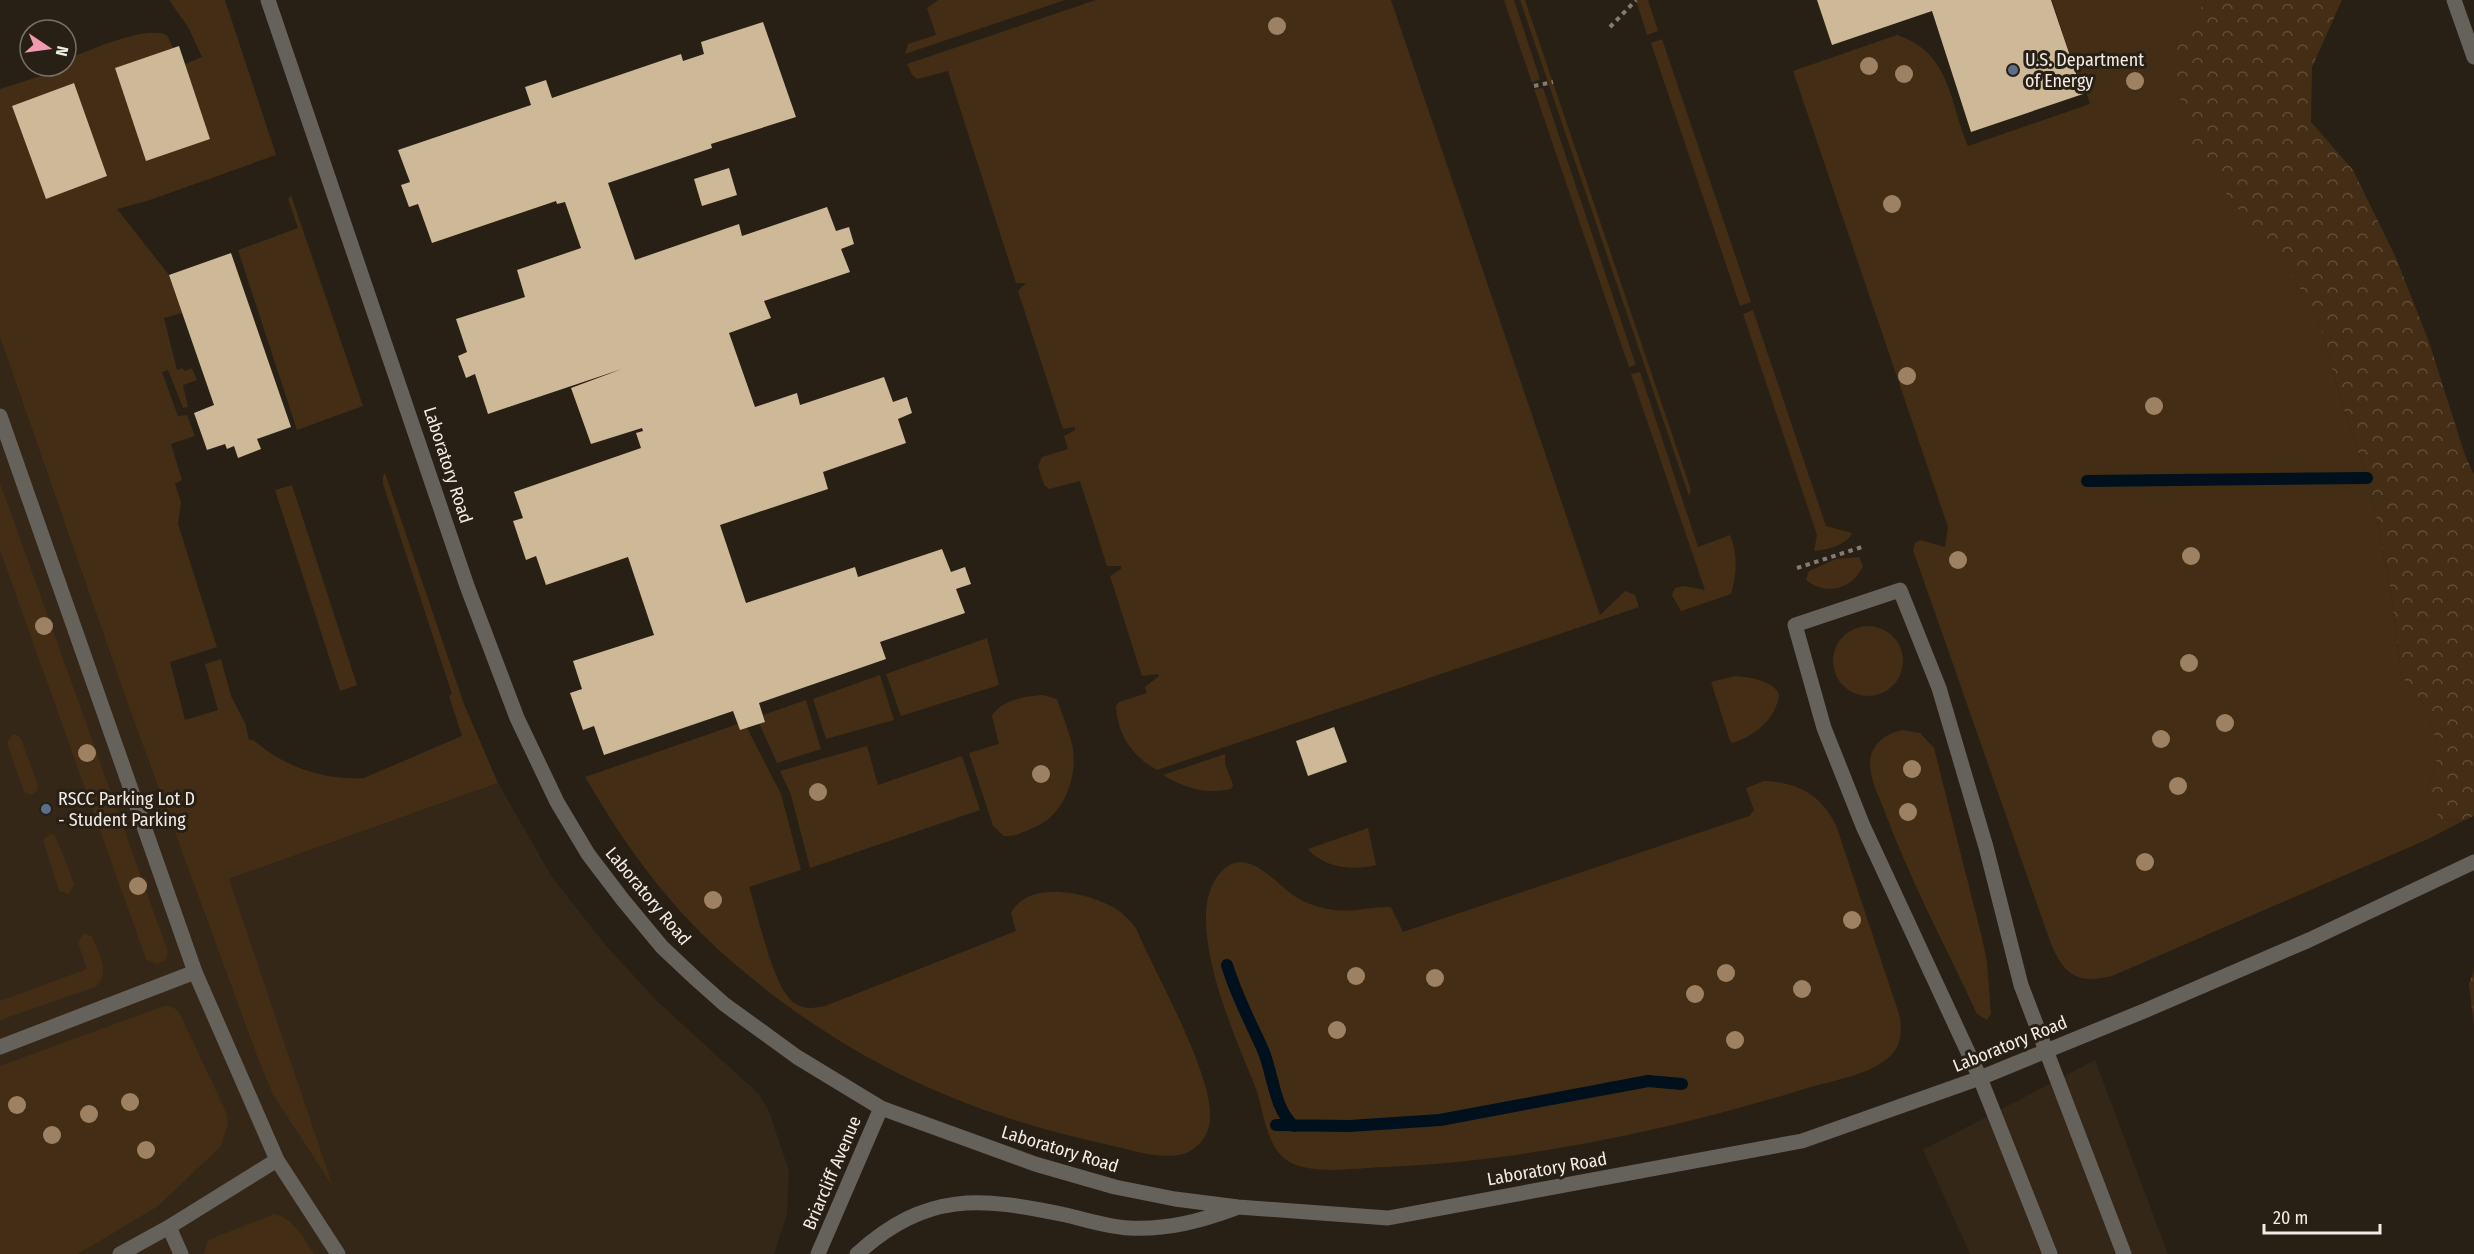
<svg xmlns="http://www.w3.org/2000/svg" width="2474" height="1254" viewBox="0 0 2474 1254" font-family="'Fira Sans Condensed',sans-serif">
	<defs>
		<pattern id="forest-crowns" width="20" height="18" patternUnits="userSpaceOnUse" patternTransform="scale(1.5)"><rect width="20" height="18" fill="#432e15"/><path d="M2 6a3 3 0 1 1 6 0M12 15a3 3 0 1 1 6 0" fill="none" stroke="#5f4c37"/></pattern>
	</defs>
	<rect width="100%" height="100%" fill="#281f15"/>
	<path fill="#342718" d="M0 337 126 699 257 1056 273 1095 331 1184 229 879 498 783 552 877 608 948 658 1002 759 1094 769 1111 789 1171 787 1214 774 1254H0Z
		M2095 1060 2168 1254H1970L1923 1150Z"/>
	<path fill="#432e15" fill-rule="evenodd" d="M169 0H225L276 155 147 201 117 209 169 275 182 313 164 318 177 370 182 368 185 371 192 368 197 380 183 385 188 407 183 408 168 370 162 372 178 416 187 415 195 436 171 444 182 480 175 484 181 502 178 524 217 647 170 662 185 720 218 710 205 664 221 659 231 696 245 723 249 740H253C285 767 322 780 364 778L462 736 449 696 452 694 383 484V476L385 473 464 704 498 783 229 879 333 1187 273 1095 257 1056 126 699 0 337V89L66 68V59C90 51 144 25 167 35L173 48 115 68 146 161 210 139 185 64 202 57 188 27ZM74 83 107 176 46 199 12 106Z
		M938 0H1065L905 54 908 44 936 35 927 8Z
		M1096 0H1391L1600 615 1625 591 1635 595 1639 607 1157 770C1133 757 1117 734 1116 706L1119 702 1147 693 1145 687 1159 676 1158 674 1142 676 1110 576 1121 569V566H1107L1080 481 1049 489 1044 485 1038 466 1042 457 1068 449 1064 436 1075 430V427L1063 429 1018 291 1026 283H1016L948 71 917 79 912 75 907 64Z
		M1504 0H1514L1540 79 1532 83Z
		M1520 0H1525L1691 490 1689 496Z
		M1636 0H1648L1658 31 1647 35Z
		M2052 0H2206L2175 47 2286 268 2317 314 2341 401 2371 489 2391 593 2401 676 2427 708 2439 752 2426 796 2440 819 2465 820 2426 840 2112 976C2077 984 2065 976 2051 944L1913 550 1915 543 1920 540 1945 547 1948 527 1793 71 1897 35C1951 53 1949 101 1968 146L2090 104 2087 94H2083Z
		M1662 39 1751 302 1740 306 1651 43Z
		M1543 88 1636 365 1629 367 1534 89Z
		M291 195 363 406 297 430 238 250 298 228 288 199Z
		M1753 310 1826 526 1852 533C1847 545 1827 550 1814 551L1817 535 1743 314Z
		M1640 372 1698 547 1730 535C1738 555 1737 574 1731 594L1681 611 1672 595 1675 588 1683 586 1705 590 1631 374Z
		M0 483 168 952 165 960 157 964 146 959 0 550Z
		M292 485 357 685 340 691 275 490Z
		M1859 557 1863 566C1852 590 1826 596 1806 580L1809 571 1836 559Z
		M1833 661a35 35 0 1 1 70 0a35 35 0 1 1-70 0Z
		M987 638 999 685 901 716 886 674Z
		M880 675 894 720 826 739 813 699Z
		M1735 676C1748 677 1773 680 1779 694 1777 718 1755 736 1733 743L1730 741 1711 682Z
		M1043 695 1057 699C1062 714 1068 729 1072 744 1079 773 1065 815 1035 827 1026 831 1015 837 1004 836L993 826 969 753 999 744 992 716C1001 700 1026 696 1043 695Z
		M806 700 821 749 777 763 759 723 765 722 763 715Z
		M738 724 740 729 747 728 781 794 801 870 749 887C758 914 773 988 794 1003 804 1010 814 1008 825 1006L1016 931 1011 913C1029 878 1093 893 1119 911 1126 916 1131 922 1136 928 1154 972 1220 1085 1209 1126 1206 1139 1196 1150 1183 1154 1160 1160 1132 1150 1109 1145 1031 1128 956 1104 884 1066 832 1039 782 1004 737 966 671 910 628 850 585 777Z
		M1903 730 1920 733 1934 748 1982 938 1987 962 1991 1014 1987 1020 1977 1014C1946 947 1910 880 1884 810 1879 796 1869 778 1870 762 1871 744 1886 733 1903 730Z
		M12 735H17L21 739 38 785 37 791 31 795 24 792 7 743Z
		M867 746 878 785 962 756 980 810 810 868 791 795 780 771Z
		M1225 754V764L1233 785 1231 789C1205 794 1186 789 1163 775Z
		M1764 781C1798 782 1821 795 1836 825L1900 1017C1902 1034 1901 1048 1887 1059 1867 1075 1835 1080 1811 1087 1671 1130 1529 1161 1383 1167 1356 1168 1322 1174 1296 1165 1265 1154 1265 1112 1255 1086 1236 1039 1178 913 1222 871 1247 845 1276 884 1296 897 1306 903 1317 907 1328 909 1352 914 1370 906 1391 907L1403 932 1749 816 1754 810 1746 788Z
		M1368 828 1376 865C1353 871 1324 868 1308 849Z
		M50 834 55 835 74 884 69 894 59 891 44 843 43 840Z
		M83 934 92 936C98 953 112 973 95 987L0 1020V1001L87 969 78 943Z
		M164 1006 173 1007 179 1012 226 1112 228 1124 220 1147 158 1206 78 1254H0V1066Z
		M274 1214C293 1217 304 1239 314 1254H204L208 1240Z"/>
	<path fill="url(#forest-crowns)" d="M2206 0H2342L2312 67 2311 122 2353 170 2396 258 2429 342 2465 455 2474 475V816L2465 820 2440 819 2426 796 2439 752 2427 708 2401 676 2391 593 2371 489 2341 401 2317 314 2286 268 2224 191 2191 142 2177 86 2175 47Z
		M2474 971V1025L2469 984Z"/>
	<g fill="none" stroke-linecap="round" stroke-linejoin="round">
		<path stroke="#00101c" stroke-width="12" d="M2087 481 2367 478
			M1227 965C1236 995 1250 1021 1263 1050 1273 1073 1274 1109 1294 1126
			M1276 1125 1349 1126 1440 1120 1648 1081 1682 1084"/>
	</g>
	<path fill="#cdb898" d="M1817 0H2051L2083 94 1971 132 1932 11 1832 45Z
		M763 22 796 117 711 144 712 148 608 183 635 260 739 224 742 236 827 207 836 231 849 227 854 244 841 249 850 272 764 301 771 318 729 333 755 407 797 393 800 405 884 377 893 402 907 397 912 413 898 419 906 443 823 472 828 489 720 525 746 603 855 567 858 577 942 549 951 572 965 567 971 584 956 589 965 613 880 642 886 659 759 703 765 722 740 730 733 711 604 755 594 726 583 730 570 693 582 689 573 661 654 635 628 557 546 585 536 556 526 560 513 521 523 518 514 492 641 448 636 433 643 431 642 428 591 444 571 388 622 369 488 414 475 374 466 378 458 356 467 352 456 319 525 297 517 270 581 248 565 202 557 204 556 201 432 243 418 204 409 207 401 185 410 182 398 150 531 105 525 87 546 80 552 98 681 54 683 61 704 54 701 42Z
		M179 46 210 139 146 161 115 68Z
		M74 83 107 176 46 199 12 106Z
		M729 168 737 195 702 206 694 179Z
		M231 253 291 427 257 439 261 449 238 458 234 446 227 449 225 444 207 450 194 413 214 405 169 275Z
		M1334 727 1347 762 1308 776 1296 741Z"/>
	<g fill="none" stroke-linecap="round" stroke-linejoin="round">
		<path stroke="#847c73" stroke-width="4" stroke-dasharray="4.5 4.5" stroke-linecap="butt" d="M1610 27 1636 0
			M1534 86 1553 82
			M1797 568 1865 546"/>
		<path stroke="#65615b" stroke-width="15" d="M268 0 467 586 517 718 557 802 588 854 623 900 662 947 696 979 724 1004 797 1057 881 1108 1035 1164 1115 1187 1175 1199 1238 1207 1388 1218 1802 1141 1980 1078 2144 1011 2309 940 2474 862
			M2454 0 2474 57
			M0 416 195 972 0 1047
			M195 972 277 1160 338 1254
			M169 1227 181 1254
			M120 1254 169 1227 277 1160
			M818 1254 881 1108
			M857 1254C927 1191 980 1197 1066 1215 1087 1220 1108 1227 1129 1228 1167 1230 1201 1221 1236 1208
			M2050 1254 1980 1078 1863 826 1824 728 1795 625 1900 590 1939 688 1986 847 2021 985 2124 1254"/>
	</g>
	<g fill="#9e8163">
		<circle cx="1277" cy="26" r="9"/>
		<circle cx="1869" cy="66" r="9"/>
		<circle cx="1904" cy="74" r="9"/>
		<circle cx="2135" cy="81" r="9"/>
		<circle cx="1892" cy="204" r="9"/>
		<circle cx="1907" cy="376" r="9"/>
		<circle cx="2154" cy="406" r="9"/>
		<circle cx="2191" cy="556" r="9"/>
		<circle cx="1958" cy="560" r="9"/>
		<circle cx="44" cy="626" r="9"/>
		<circle cx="2189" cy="663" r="9"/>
		<circle cx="2225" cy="723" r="9"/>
		<circle cx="2161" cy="739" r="9"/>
		<circle cx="87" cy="753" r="9"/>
		<circle cx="1912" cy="769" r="9"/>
		<circle cx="1041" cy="774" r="9"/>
		<circle cx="2178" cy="786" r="9"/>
		<circle cx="818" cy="792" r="9"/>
		<circle cx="1908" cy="812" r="9"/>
		<circle cx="2145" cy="862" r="9"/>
		<circle cx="138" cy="886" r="9"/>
		<circle cx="713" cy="900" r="9"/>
		<circle cx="1852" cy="920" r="9"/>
		<circle cx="1726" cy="973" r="9"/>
		<circle cx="1356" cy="976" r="9"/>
		<circle cx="1435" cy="978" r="9"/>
		<circle cx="1802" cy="989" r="9"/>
		<circle cx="1695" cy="994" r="9"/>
		<circle cx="1337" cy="1030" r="9"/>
		<circle cx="1735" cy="1040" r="9"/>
		<circle cx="130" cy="1102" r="9"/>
		<circle cx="17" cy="1105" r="9"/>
		<circle cx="89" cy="1114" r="9"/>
		<circle cx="52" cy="1135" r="9"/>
		<circle cx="146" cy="1150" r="9"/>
	</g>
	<g fill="#5c6f8a" stroke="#281f15" stroke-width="2">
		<circle cx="2013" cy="70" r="6"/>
		<circle cx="46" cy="809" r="6"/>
	</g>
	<g text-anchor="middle" stroke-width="6" stroke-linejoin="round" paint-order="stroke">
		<g font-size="18" fill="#f2ece5" stroke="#281f15" text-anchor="start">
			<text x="2025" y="66">U.S. Department<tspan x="2025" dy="21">of Energy</tspan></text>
			<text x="58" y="805">RSCC Parking Lot D<tspan x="58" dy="21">- Student Parking</tspan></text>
		</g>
		<g font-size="18" fill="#f2ece5" stroke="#281f15">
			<text transform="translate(448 465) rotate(72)" y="6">Laboratory Road</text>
			<text transform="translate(648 896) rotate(50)" y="6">Laboratory Road</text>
			<text transform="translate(2010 1044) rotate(-22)" y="6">Laboratory Road</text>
			<text transform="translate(1060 1149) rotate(17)" y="6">Laboratory Road</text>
			<text transform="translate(1547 1169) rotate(-10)" y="6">Laboratory Road</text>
			<text transform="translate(832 1173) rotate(-67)" y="6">Briarcliff Avenue</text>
		</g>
	</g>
	<g transform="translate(48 48) rotate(103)"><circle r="28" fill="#281f15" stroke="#797168" stroke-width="1.5"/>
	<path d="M0-4.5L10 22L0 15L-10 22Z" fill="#f29aaf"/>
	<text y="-9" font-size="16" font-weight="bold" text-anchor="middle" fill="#f2ece5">N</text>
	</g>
	<path d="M2264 1224v9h116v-9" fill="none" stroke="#f2ece5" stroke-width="3"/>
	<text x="2273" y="1224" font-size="18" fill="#f2ece5" stroke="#281f15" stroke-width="4.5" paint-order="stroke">20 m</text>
</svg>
